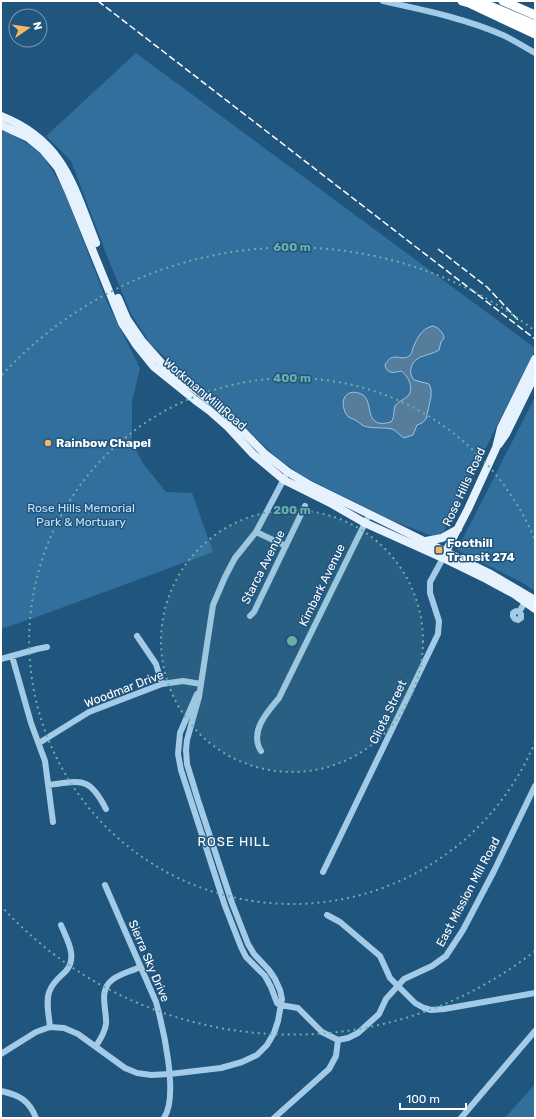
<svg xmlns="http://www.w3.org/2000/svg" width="536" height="1119" viewBox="0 0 536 1119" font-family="Rubik,sans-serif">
	<rect width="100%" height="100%" fill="#20557e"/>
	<path fill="#326f9c" d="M136 53 535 348V350L440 539 393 521 304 477 277 458 218 401 181 373 150 343 131 314 109 261 71 161 46 136Z
		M1 130 12 133 42 154 63 188 107 302 140 368 132 402V442L142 462 166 492 192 493 213 552 42 615 1 629Z
		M535 397V591L523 583 457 550Z
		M535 1084V1118H505Z"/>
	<path fill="#567d9b" stroke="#97c7e9" d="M433 326C439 328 443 332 444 338L441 342 439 350C428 357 415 354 411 368 410 373 411 376 414 380L429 384 431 389V397L426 419 422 423 417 425 413 435 404 438C399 435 397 431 392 429 384 427 367 429 362 425 360 424 359 422 357 421 350 417 347 419 344 409 340 395 351 388 363 395 374 402 363 430 391 422 395 417 393 412 395 406 398 401 404 400 408 396 414 389 409 376 401 371 393 373 387 374 385 365 393 350 400 362 409 356 412 354 412 351 413 348 417 338 422 328 433 326Z"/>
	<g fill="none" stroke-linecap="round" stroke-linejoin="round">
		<path stroke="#a3cbe7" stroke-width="6" d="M383 1C424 10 467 19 505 36 515 41 525 47 535 53
			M256 532 286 546
			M519 612 516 611 513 613V616L515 619 518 620 521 618V614L519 612 525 602
			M250 616 254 612 305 506
			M137 636 156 664 162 684
			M12 656 31 723 45 761 53 822
			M1 659 37 649 47 647
			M197 694 180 733 178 754 181 770 225 906 241 947 246 957 265 976 271 987 277 1003 280 1005
			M39 743 89 712 162 684 183 681 201 684
			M261 751C249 732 267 712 279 698L367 519
			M48 785C82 781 89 776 106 809
			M323 872 438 634 439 621 430 593V582L443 558
			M105 885 156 1002C163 1027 179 1096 164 1118
			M327 915 340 922 380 956 390 978 415 1003 424 1008 431 1010 444 1009 535 993
			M280 1005 298 1008 322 1032 338 1040 348 1038 358 1033 379 1014 386 999 404 979 432 966 446 956 463 930 494 871 535 786
			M50 1027C49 1016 45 1000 50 990 53 982 60 977 66 971 78 957 67 940 61 925
			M96 1046C100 1040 105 1032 106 1024 107 1009 98 991 112 980 119 974 132 971 140 967
			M1 1054 36 1032 50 1027 64 1028 78 1034 125 1068 137 1073 151 1075 170 1074 221 1068 242 1062 257 1055 267 1045 274 1033 278 1021 282 999 280 990 275 979 269 970 254 954 248 944 232 903 198 800 187 764 186 750 187 740 199 697 213 605 225 577 235 558 256 532 285 477
			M1 1091C19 1095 29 1100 36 1118
			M274 1118 329 1069 336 1056 338 1040
			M461 1118 535 1031"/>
		<path stroke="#e5f2fd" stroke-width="8" d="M1 116C64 141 73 185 96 243
			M1 125 27 137 43 150 58 168 68 190 122 323 137 346 154 367 195 400 210 411 228 427 253 454 284 480 332 504 365 523 443 558 486 579 514 594 535 609
			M118 298 127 319 142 341 165 367 220 408 265 454 288 472 308 484 489 573 535 600
			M499 444 506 434 535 375
			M426 541 442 538 458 529
			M444 555 468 509 496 448 501 428 535 359"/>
		<path stroke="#fff" stroke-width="9" d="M462 1 469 3 535 34
			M478 1 535 25
			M503 1 535 15"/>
		<path stroke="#fff" stroke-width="1.5" stroke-dasharray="7 3" stroke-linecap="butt" d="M98 1 535 339
			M438 249 487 287 519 321"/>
	</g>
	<circle cx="292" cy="641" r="131" fill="#6fada8" fill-opacity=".12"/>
	<g fill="none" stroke="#6fada8" stroke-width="2" stroke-dasharray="2 4">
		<circle cx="292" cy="641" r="131"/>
		<path d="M535 742A263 263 0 1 1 535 540"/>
		<path d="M535 951A394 394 0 0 1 2 907M2 375A394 394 0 0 1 535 331"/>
	</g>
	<g fill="#f5b864" stroke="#20557e" stroke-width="1.5">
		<circle cx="48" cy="443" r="4"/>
		<rect x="435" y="546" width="8" height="8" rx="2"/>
	</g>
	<g text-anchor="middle" stroke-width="3" stroke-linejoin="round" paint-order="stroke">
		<g font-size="12" fill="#fff" stroke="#20557e">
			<text transform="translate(205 394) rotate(40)" y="4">Workman Mill Road</text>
			<text transform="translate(464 487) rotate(-65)" y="4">Rose Hills Road</text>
			<text transform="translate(263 567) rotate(-63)" y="4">Starca Avenue</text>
			<text transform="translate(322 585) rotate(-64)" y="4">Kimbark Avenue</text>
			<text transform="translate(124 689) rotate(-21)" y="4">Woodmar Drive</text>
			<text transform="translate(388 712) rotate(-64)" y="4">Cliota Street</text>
			<text transform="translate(468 892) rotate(-62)" y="4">East Mission Mill Road</text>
			<text transform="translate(149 961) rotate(67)" y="4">Sierra Sky Drive</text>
		</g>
		<g font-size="12" font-weight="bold" fill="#fff" stroke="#20557e" text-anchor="start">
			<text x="56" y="447">Rainbow Chapel</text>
			<text x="447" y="547">Foothill<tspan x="447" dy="14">Transit 274</tspan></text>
		</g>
		<g font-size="12" fill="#c7e2f6" stroke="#20557e">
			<text x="81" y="512">Rose Hills Memorial<tspan x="81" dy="14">Park &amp; Mortuary</tspan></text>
		</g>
		<g font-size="13" letter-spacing="1" fill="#fff" stroke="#20557e">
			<text x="234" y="846">ROSE HILL</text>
		</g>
	</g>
	<circle cx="292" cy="641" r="6" fill="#6fada8" stroke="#20557e" stroke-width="2"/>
	<g font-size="12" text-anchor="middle" font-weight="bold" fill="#6fada8" stroke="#20557e" stroke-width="3" stroke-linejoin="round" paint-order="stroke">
		<text x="292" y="251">600 m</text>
		<text x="292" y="382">400 m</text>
		<text x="292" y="514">200 m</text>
	</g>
	<rect width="536" height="1119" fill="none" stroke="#ffffff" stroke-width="4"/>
	<g transform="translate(28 28) rotate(77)"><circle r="19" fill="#20557e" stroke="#7999b2"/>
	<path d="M0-3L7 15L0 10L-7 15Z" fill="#f5b864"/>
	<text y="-6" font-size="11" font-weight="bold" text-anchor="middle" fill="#ffffff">N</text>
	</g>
	<path d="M400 1103v6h66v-6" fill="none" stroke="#ffffff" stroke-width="2"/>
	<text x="406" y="1103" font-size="12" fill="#ffffff" stroke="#20557e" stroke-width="3" paint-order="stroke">100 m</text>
</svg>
